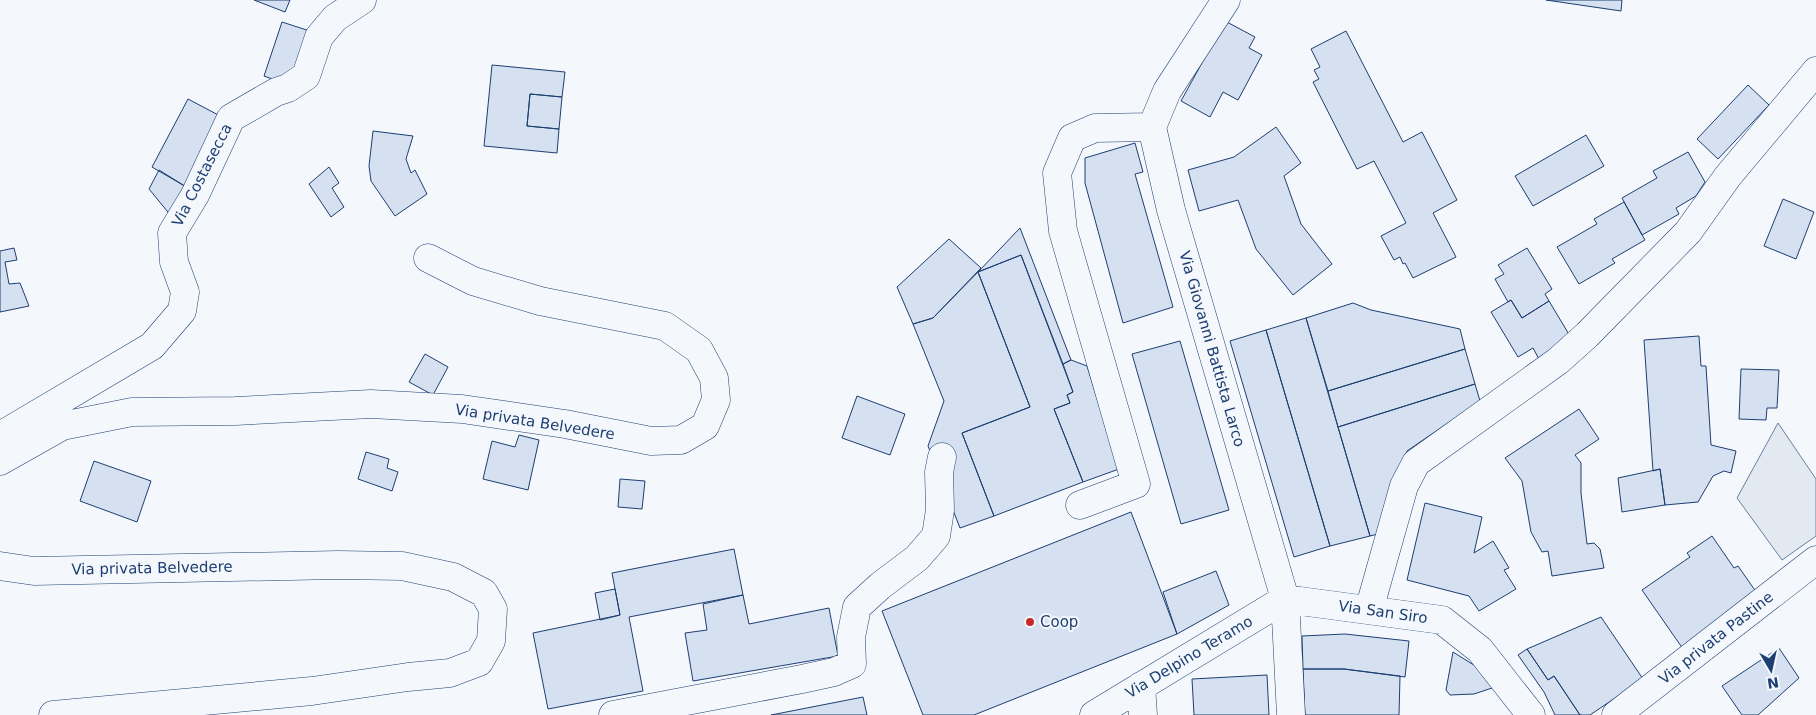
<svg xmlns="http://www.w3.org/2000/svg" width="1816" height="715" viewBox="0 0 1816 715" font-family="'DejaVu Sans',sans-serif">
	<rect width="100%" height="100%" fill="#f4f7fb"/>
	<path fill="#e3e9f0" stroke="#687fa3" d="M1778 423 1816 479V536L1782 560 1737 498Z"/>
	<path fill="#d5e0f0" stroke="#1d3f73" d="M254 0H290L285 12Z
		M1546 0H1622L1621 11Z
		M1225 21 1255 37 1249 48 1262 55 1238 100 1223 92 1210 117 1181 101Z
		M282 22 316 33 289 85 264 76Z
		M1346 31 1403 142 1422 132 1457 200 1433 213 1456 257 1413 278 1405 263 1403 264 1400 257 1394 260 1381 236 1406 223 1374 161 1357 169 1313 82 1319 79 1314 70 1320 67 1311 49Z
		M492 65 565 72 562 97 530 94 527 126 559 129 557 153 484 146Z
		M1748 85 1769 105 1718 159 1697 139Z
		M530 94 562 97 559 129 527 126Z
		M188 99 224 118 188 188 152 167Z
		M1276 127 1301 163 1284 176 1301 224 1332 264 1293 295 1256 249 1238 200 1199 211 1188 170 1234 157Z
		M373 131 413 136 406 159 411 173 415 170 427 194 395 216 371 181 369 166Z
		M1586 135 1604 166 1533 206 1515 176Z
		M1135 143 1143 172 1135 174 1173 307 1123 323 1085 183V158Z
		M1688 152 1705 182 1696 196 1676 208 1679 214 1642 235 1622 198 1657 178 1653 171Z
		M329 167 339 183 332 188 344 207 331 217 309 184Z
		M159 170 188 188 172 217 149 189Z
		M1783 199 1814 212 1796 259 1764 246Z
		M1624 202 1645 240 1612 259 1615 263 1579 284 1557 247 1597 224 1594 219Z
		M1020 228 1071 360 1063 364 1021 255 978 272Z
		M949 239 981 268 933 318 913 324 897 287Z
		M14 248 17 260 5 262 9 284 20 283 29 306 0 312V251Z
		M1527 248 1552 289 1545 294 1549 301 1522 318 1511 300 1508 302 1495 279 1504 274 1498 265Z
		M1021 255 1073 392 1067 395 1070 403 1054 409 1083 482 994 516 962 433 1030 407 978 272Z
		M978 272 1030 407 962 433 994 516 960 528 928 446 944 401 913 324 933 318Z
		M1511 300 1522 318 1549 301 1573 341 1540 361 1533 348 1518 357 1491 312Z
		M1353 303 1371 310 1460 329 1465 349 1328 391 1306 318Z
		M1306 318 1370 536 1330 546 1266 330Z
		M1266 330 1330 546 1294 557 1230 341Z
		M1699 336 1701 366H1706L1711 445 1736 451 1731 473 1724 471 1713 476 1698 502 1665 505 1660 469 1653 471 1644 340Z
		M1180 341 1229 510 1181 524 1132 354Z
		M1465 349 1475 384 1338 427 1328 391Z
		M425 354 448 367 433 395 409 382Z
		M1071 360 1087 366 1119 469 1083 482 1054 409 1070 403 1067 395 1073 392 1063 364Z
		M1741 369 1779 370 1777 408H1767L1766 420 1739 419Z
		M1475 384 1480 401 1407 451 1382 533 1370 536 1338 427Z
		M857 396 905 414 890 455 842 438Z
		M1579 409 1599 439 1575 455 1581 463V493L1587 544 1594 543 1600 549 1604 568 1552 576 1548 551 1542 552 1531 532 1522 481 1505 458Z
		M519 435 539 440 528 490 483 479 492 441 515 447Z
		M366 452 389 459 387 468 398 472 392 491 358 479Z
		M94 461 151 481 137 522 80 501Z
		M1660 469 1665 505 1622 512 1618 478Z
		M620 479 645 481 642 509 618 507Z
		M1425 503 1482 517 1474 553 1493 541 1509 568 1504 570 1516 589 1479 611 1469 596 1407 580Z
		M1131 512 1177 634 974 715H923L882 611Z
		M1712 536 1734 568 1738 566 1759 596 1683 649 1642 590 1690 557 1687 553Z
		M734 549 743 595 629 617 643 691 548 709 533 633 620 615 612 573Z
		M1216 571 1229 605 1177 634 1163 592Z
		M615 589 620 615 600 620 595 593Z
		M743 595 749 624 829 608 838 656 693 681 685 633 707 630 703 604Z
		M1601 617 1643 679 1590 715H1580L1554 676 1548 680 1527 649Z
		M1345 634 1409 641 1405 677 1344 669H1303L1302 636Z
		M1779 648 1799 678 1758 715H1742L1722 686Z
		M1527 649 1548 680 1554 676 1580 715H1555L1544 692 1518 655Z
		M1453 652 1477 667 1495 687 1474 694 1450 695 1446 690Z
		M1303 669H1344L1400 676 1399 715H1305Z
		M1267 675 1269 715H1194L1192 679Z
		M863 697 867 715H771Z"/>
	<g fill="none" stroke-linecap="round" stroke-linejoin="round">
		<g stroke="#1d3f73" stroke-width="29">
			<path id="minor" d="M1226 0 1167 91 1152 127 1171 210 1285 599 1291 715
				M0 436 152 346 182 311 185 292 174 262 172 233 195 195 231 118 276 92 288 88 306 76 319 37 335 18 362 0
				M0 461 62 426 132 412 235 411 371 404 462 409 565 424 651 441 681 440 705 426 716 400 714 378 699 350 665 326 540 301 473 281 428 258
				M1080 505 1136 484 1063 231 1057 173 1072 138 1095 128 1152 127
				M0 566 34 571 338 565 402 566 453 577 484 593 493 609 491 641 479 662 450 673 408 677 312 691 53 715
				M1369 610 1404 486 1416 463 1558 361 1587 335 1688 232 1728 176 1816 71
				M1141 686 1143 715
				M613 715 802 679 834 672 852 664 851 637 857 607 880 586 917 558 936 536 940 510 939 472 942 457
				M1094 715 1285 599 1442 620 1480 650 1531 715
				M1616 715 1816 560"/>
		</g>
		<use href="#minor" stroke="#f4f7fb" stroke-width="28"/>
	</g>
	<circle fill="#c62828" stroke="#f4f7fb" stroke-width="2" cx="1030" cy="622" r="5"/>
	<g text-anchor="middle" stroke-width="4" stroke-linejoin="round" paint-order="stroke">
		<g font-size="15" fill="#1d3f73" stroke="#f4f7fb">
			<text transform="translate(202 175) rotate(-63)" y="5">Via Costasecca</text>
			<text transform="translate(1212 349) rotate(74)" y="5">Via Giovanni Battista Larco</text>
			<text transform="translate(535 422) rotate(9)" y="5">Via privata Belvedere</text>
			<text transform="translate(152 568) rotate(-1)" y="5">Via privata Belvedere</text>
			<text transform="translate(1383 612) rotate(8)" y="5">Via San Siro</text>
			<text transform="translate(1716 638) rotate(-38)" y="5">Via privata Pastine</text>
			<text transform="translate(1189 657) rotate(-31)" y="5">Via Delpino Teramo</text>
		</g>
		<g font-size="15" fill="#1d3f73" stroke="#f4f7fb" text-anchor="start">
			<text x="1040" y="627">Coop</text>
		</g>
	</g>
	<g transform="translate(1771 670) rotate(171)" stroke="#f4f7fb" stroke-width="4" paint-order="stroke">
	<path d="M0-4L9 19L0 12L-9 19Z" fill="#1d3f73"/>
	<text y="-8" font-size="14" font-weight="bold" text-anchor="middle" fill="#1d3f73">N</text>
	</g>
</svg>
